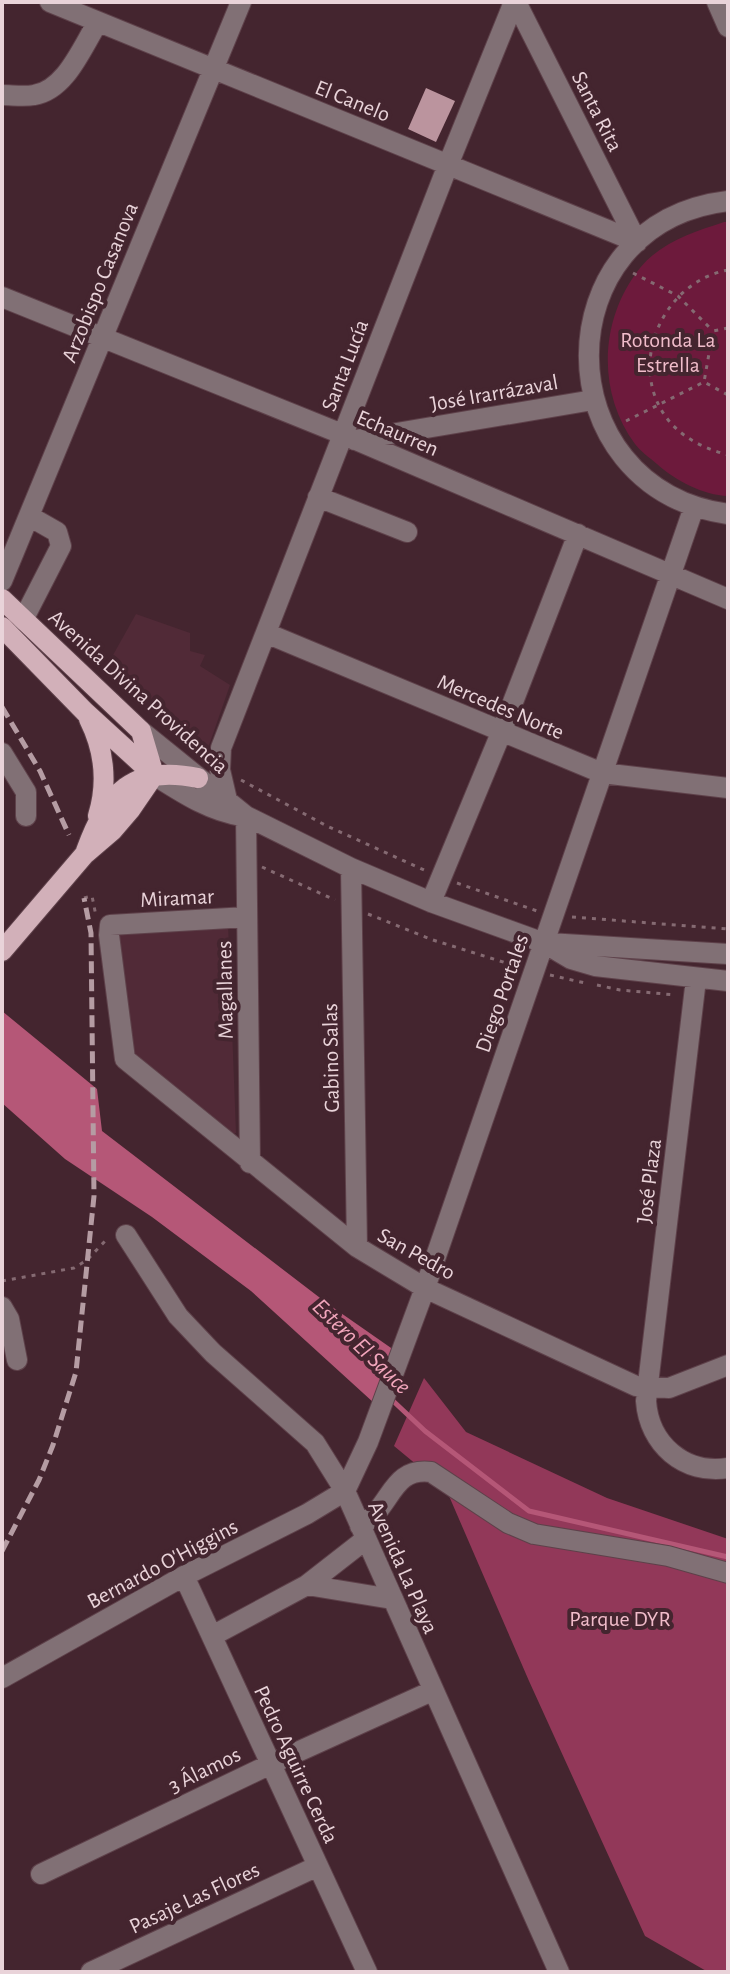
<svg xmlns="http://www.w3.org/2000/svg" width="730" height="1974" viewBox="0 0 730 1974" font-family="'Alegreya Sans',sans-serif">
	<rect width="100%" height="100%" fill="#44252f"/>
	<path fill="#512a37" d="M136 614 190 633V651L205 655 200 666 230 685 206 754 103 673Z
		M228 923 236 1133 223 1134 131 1053 110 925Z"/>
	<path fill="#6d1a3c" d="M724 222H728V496C703 495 676 481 657 464 650 458 640 451 635 444 596 391 600 318 640 268 661 242 694 232 724 222Z"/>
	<path fill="#923859" d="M424 1378 466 1432 607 1498 728 1539V1972H708L645 1936 529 1681 446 1489 394 1446Z"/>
	<path fill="#b55777" d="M2 1011 97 1089 102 1131 328 1304 404 1357 385 1413 251 1291 152 1217 65 1159 2 1103Z"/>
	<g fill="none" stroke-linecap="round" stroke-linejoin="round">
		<path stroke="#b55777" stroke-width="5" d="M391 1399 425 1431 529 1511 728 1557"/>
	</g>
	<path fill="#bb949e" d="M426 88 455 101 436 142 408 129Z"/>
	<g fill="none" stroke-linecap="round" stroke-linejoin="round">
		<g stroke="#5e414a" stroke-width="22">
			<path id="minor" d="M50 2 637 242
				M516 2 637 242
				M717 2 728 27
				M2 95C12 95 24 97 34 95 66 90 82 47 98 22
				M728 201C542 223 543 488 728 514
				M2 297 342 434 728 599
				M355 440 593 400
				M318 497 407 532
				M2 581 241 2
				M23 620 61 546 57 532 29 516
				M266 633 602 773 728 788
				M141 731 246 816 351 868 431 902 544 943 571 959 595 966 728 981
				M2 753 26 792V816
				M154 775C181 792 209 811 242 816
				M227 800 220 770 221 748 448 165 514 2
				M246 816 250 1163
				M351 868 357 1247
				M431 902 501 733 578 534
				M247 917 110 925 109 935 125 1059 357 1247 425 1288 636 1386 669 1388 728 1365
				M548 943 728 954
				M696 979 646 1401C649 1444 684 1475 728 1468
				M126 1235 178 1316 213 1353 315 1443 345 1491 559 1972
				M2 1307 9 1319 17 1360
				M345 1491 368 1442 425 1288 694 507
				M360 1526C393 1507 390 1467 431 1472L508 1523 534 1534 668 1556 728 1573
				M366 1539 307 1585 392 1599
				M184 1576 367 1972
				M212 1636 307 1585
				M2 1678 184 1576 307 1514 345 1491
				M41 1874 271 1764 432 1691
				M91 1972 318 1866"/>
		</g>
		<g stroke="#5e414a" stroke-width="22">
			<path id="major" d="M2 599 141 731 154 775
				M2 627 85 712 154 775
				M89 719C104 749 108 783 98 816
				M86 851C107 793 133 764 198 778
				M2 951 84 855 112 831 130 810 154 775"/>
		</g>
		<path stroke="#856a72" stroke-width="3" stroke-dasharray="4 6" stroke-linecap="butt" d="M728 270C662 282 625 367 669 421 684 439 706 449 728 455
			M633 273 678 296 713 331
			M728 328 713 331 704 382 728 395
			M626 421 704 382
			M241 780 327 826 424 870
			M262 867 335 900
			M457 883 537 911
			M84 898 92 896 96 916
			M368 914 433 940 519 967
			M572 917 728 929
			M550 975 585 983
			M597 985 620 990 676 995
			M2 1281 74 1268 87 1260 108 1238"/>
		<use href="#minor" stroke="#817075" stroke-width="20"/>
		<use href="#major" stroke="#d2b0b9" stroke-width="20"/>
		<path stroke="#b59ca3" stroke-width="5" stroke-dasharray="12 6" stroke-linecap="butt" d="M2 707 40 771 69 835
			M2 1551 39 1480 53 1445 76 1372 94 1196 91 933 84 898"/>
	</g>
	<g text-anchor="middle" stroke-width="8" stroke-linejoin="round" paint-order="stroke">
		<g font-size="22" fill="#e9d3d9" stroke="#44252f">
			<text transform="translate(353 100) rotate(22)" y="8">El Canelo</text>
			<text transform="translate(598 111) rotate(63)" y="8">Santa Rita</text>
			<text transform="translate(99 282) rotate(-68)" y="8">Arzobispo Casanova</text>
			<text transform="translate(344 365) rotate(-69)" y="8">Santa Lucía</text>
			<text transform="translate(494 392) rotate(-10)" y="8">José Irarrázaval</text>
			<text transform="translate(398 432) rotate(23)" y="8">Echaurren</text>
			<text transform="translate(139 691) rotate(42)" y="8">Avenida Divina Providencia</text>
			<text transform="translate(501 706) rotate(23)" y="8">Mercedes Norte</text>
			<text transform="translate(177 897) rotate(-3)" y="8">Miramar</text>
			<text transform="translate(224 990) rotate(-91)" y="8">Magallanes</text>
			<text transform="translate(501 993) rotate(-71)" y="8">Diego Portales</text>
			<text transform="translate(330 1058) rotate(-91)" y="8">Gabino Salas</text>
			<text transform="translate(648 1181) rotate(-83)" y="8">José Plaza</text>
			<text transform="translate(417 1253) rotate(29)" y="8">San Pedro</text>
			<text transform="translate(162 1563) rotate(-28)" y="8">Bernardo O'Higgins</text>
			<text transform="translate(404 1567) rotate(66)" y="8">Avenida La Playa</text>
			<text transform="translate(297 1764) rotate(65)" y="8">Pedro Aguirre Cerda</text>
			<text transform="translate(204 1769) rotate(-26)" y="8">3 Álamos</text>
			<text transform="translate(194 1897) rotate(-25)" y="8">Pasaje Las Flores</text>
		</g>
		<g font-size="22" fill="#f0bcca" stroke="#44252f">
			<text x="668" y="347">Rotonda La<tspan x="668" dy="25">Estrella</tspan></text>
			<text x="620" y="1626">Parque DYR</text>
		</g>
		<g font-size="24" font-style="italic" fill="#f2a6bc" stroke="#44252f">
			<text transform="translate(362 1346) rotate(44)" y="8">Estero El Sauce</text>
		</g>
	</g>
	<rect width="730" height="1974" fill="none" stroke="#e9d3d9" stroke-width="8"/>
</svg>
